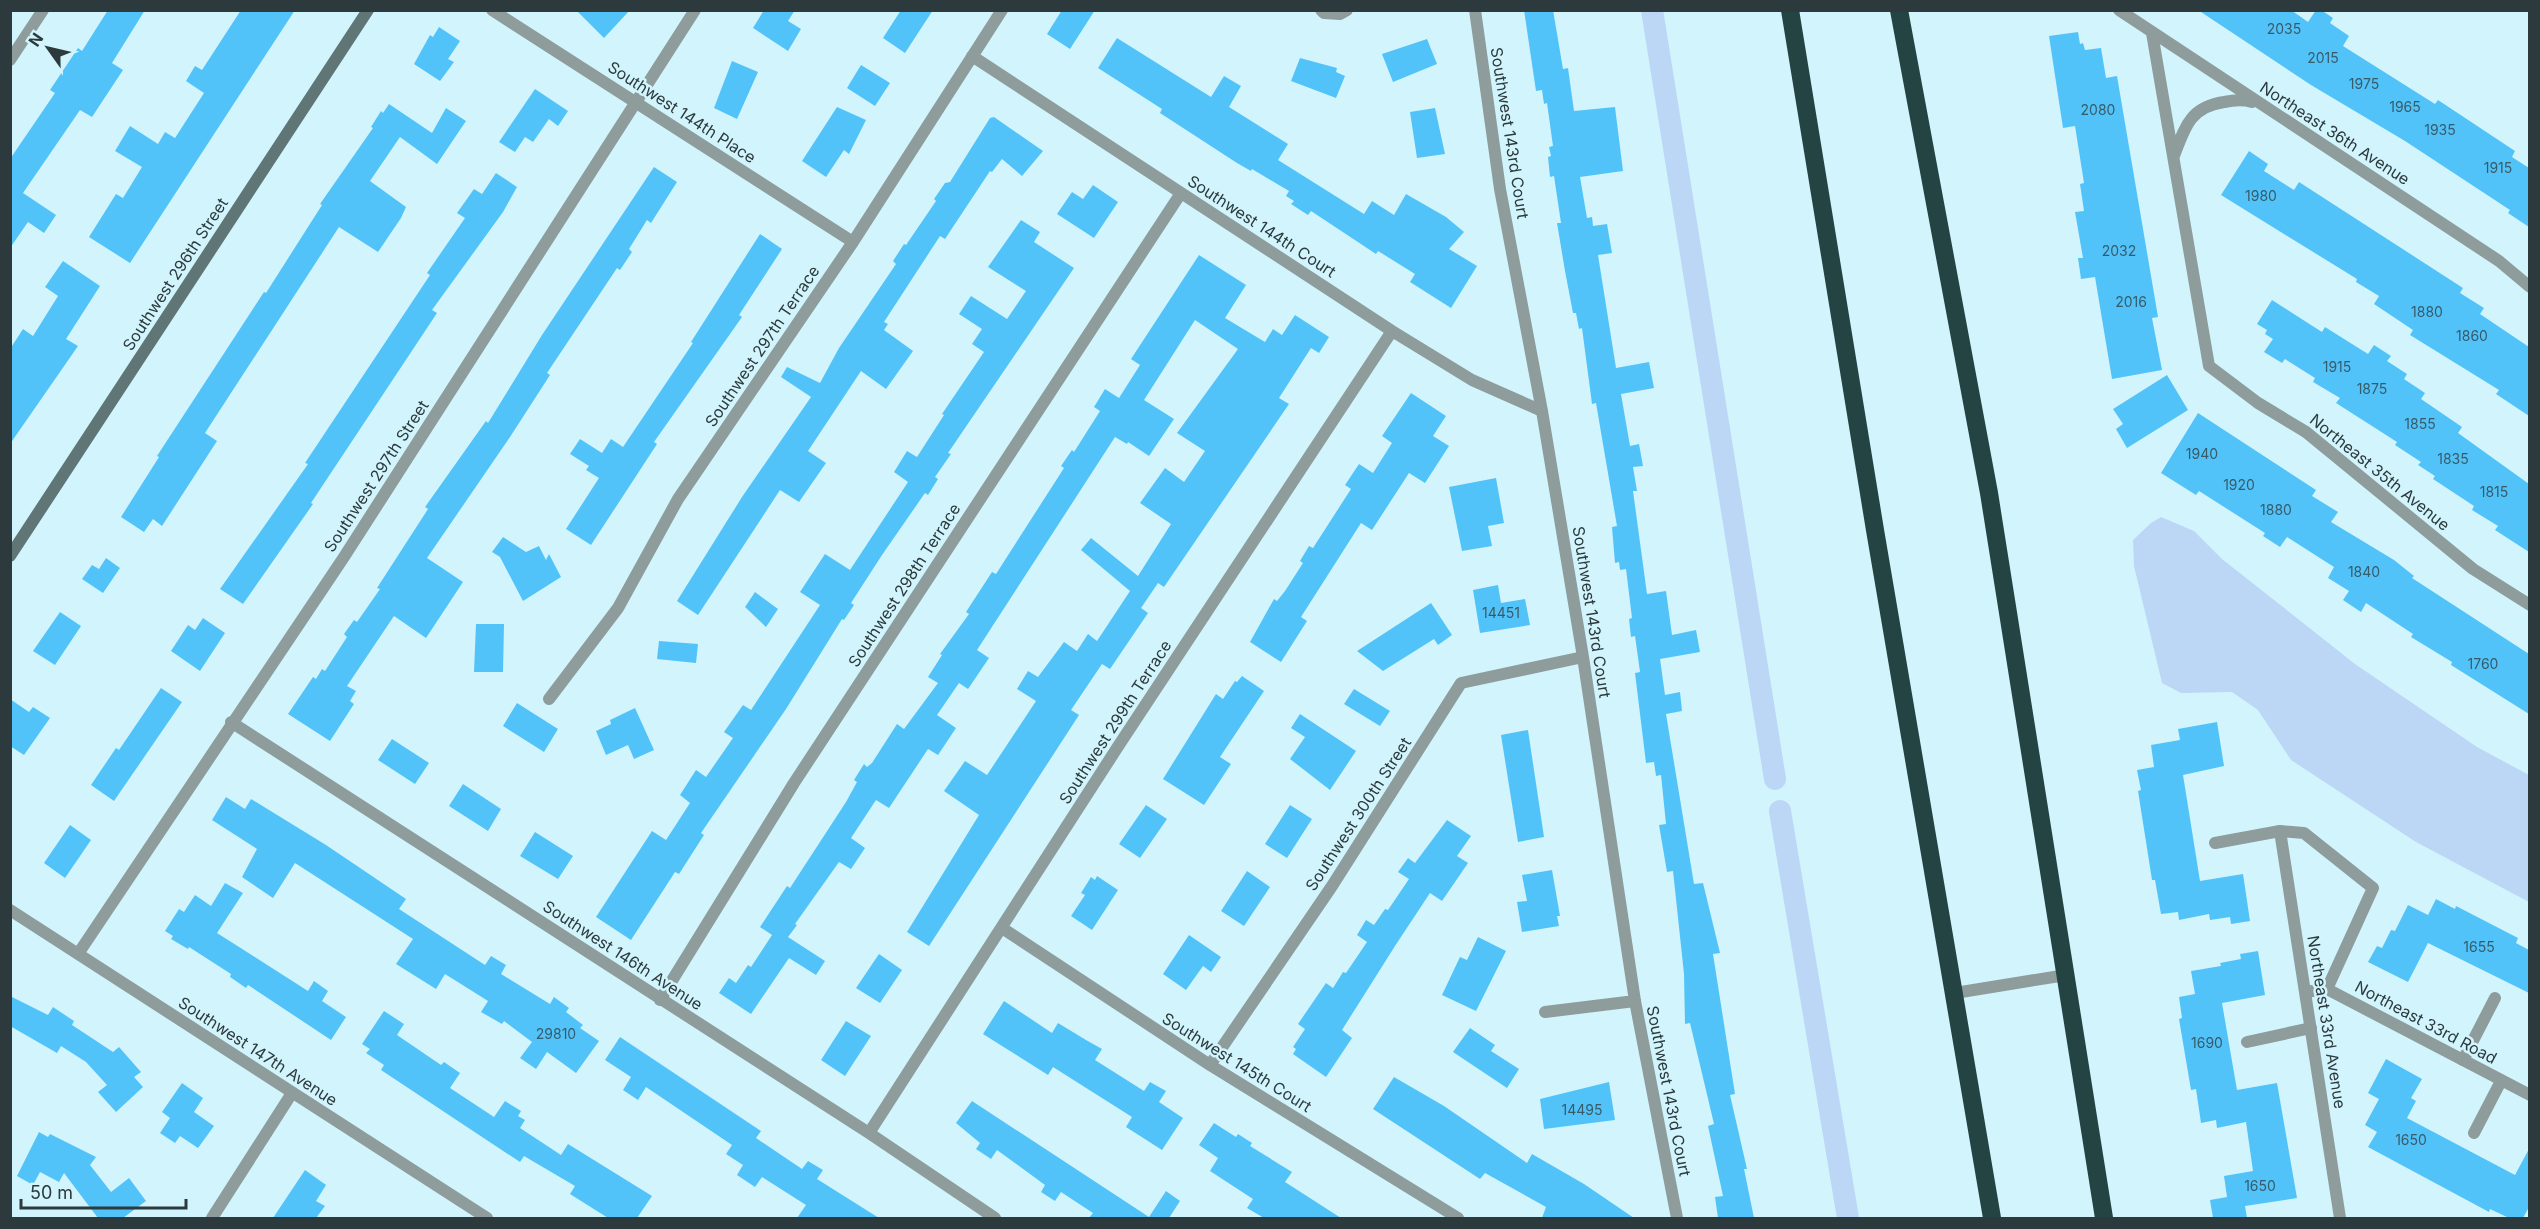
<svg xmlns="http://www.w3.org/2000/svg" width="2540" height="1229" viewBox="0 0 2540 1229" font-family="Inter,sans-serif">
	<rect width="100%" height="100%" fill="#d2f5fd"/>
	<path fill="#bcd6f5" d="M2161 517 2194 531 2222 559 2355 664 2477 747 2529 775V902L2416 842 2291 760 2258 710 2232 692 2181 693 2162 683 2134 566 2133 540 2151 523Z"/>
	<g fill="none" stroke-linecap="round" stroke-linejoin="round">
		<path stroke="#bcd6f5" stroke-width="22" d="M1652 10 1775 779
			M1780 811 1848 1218"/>
	</g>
	<path fill="#52c3f9" d="M108 10H145L112 63 123 70 92 117 80 110 23 193 56 215 44 233 28 222 10 248V159L55 93 50 90 78 48 82 51Z
		M241 10H295L130 263 89 237 116 194 123 198 142 167 115 151 130 126 158 144 165 132 175 138 204 93 186 81 195 66 202 70Z
		M576 10H630L604 38Z
		M764 10H795L788 21 801 29 788 51 753 28Z
		M901 10H933L905 53 883 38Z
		M1062 10H1095L1070 49 1047 34Z
		M1524 10H1553L1563 69 1568 68 1574 111 1615 107 1623 171 1580 177 1587 218 1592 217 1593 226 1607 224 1612 253 1598 255 1616 368 1649 362 1654 388 1621 394 1630 446 1639 444 1643 466 1633 467 1637 491H1633L1647 594 1666 591 1672 635 1696 630 1700 652 1660 659 1665 695 1680 692 1682 711 1666 714 1694 884 1703 883 1720 953 1713 954 1735 1094 1730 1095 1747 1169H1744L1754 1218H1718L1715 1197 1723 1196 1708 1126 1714 1124 1690 1023 1685 1024 1684 974 1673 871 1667 872 1659 825 1666 824 1661 775 1656 776 1654 762 1646 763 1635 673 1640 672 1635 636 1631 637 1629 619 1632 618 1626 569 1620 570 1619 562 1615 563 1612 527 1617 526 1596 403 1592 404 1582 328 1579 329 1576 313H1573L1565 271 1557 223H1561L1554 176 1550 177 1548 157 1551 156 1549 147 1553 146 1547 103 1544 104 1542 90 1536 91Z
		M2198 10H2291L2308 22 2316 10H2321L2333 18 2330 23 2349 36 2343 46 2435 104 2438 100 2515 151 2512 157 2529 168V227L2508 213 2510 210 2405 141 2311 85Z
		M439 27 460 41 448 59 454 62 440 81 414 64 430 35 433 37Z
		M2078 32 2080 44 2083 43 2085 50 2101 48 2106 78 2117 76 2158 317 2152 318 2162 370 2112 379 2095 277 2081 279 2078 258H2083L2075 212 2084 211 2080 184 2084 183 2075 126 2063 128 2049 36Z
		M1117 38 1211 97 1224 76 1241 86 1229 107 1288 144 1278 160 1364 214 1372 201 1394 215 1406 194 1446 217 1464 232 1449 249 1477 266 1451 308 1410 282 1415 274 1378 251 1376 254 1311 211 1308 215 1291 204 1294 201 1286 196 1289 191 1252 169 1251 171 1237 163 1160 113 1162 109 1098 68Z
		M1427 39 1437 64 1393 82 1382 54Z
		M1300 58 1337 68 1336 72 1345 76 1336 98 1291 81Z
		M732 61 758 72 737 119 714 108Z
		M861 65 890 83 875 106 847 88Z
		M535 89 568 111 558 126 549 119 533 142 525 137 515 152 499 142Z
		M389 104 432 133 446 108 466 121 437 164 400 137 370 181 406 207 401 218 378 252 339 227 205 433 217 441 162 526 153 519 144 532 121 517 159 457 157 456 264 292 266 293 322 205 320 204 373 128 371 127 381 111 383 113Z
		M837 107 866 120 849 154 844 150 826 177 802 161Z
		M1435 108 1445 154 1417 158 1410 112Z
		M994 117 1043 151 1022 176 1002 159 992 172 990 171 945 239 940 236 884 322 888 324 884 330 913 351 886 389 861 371 808 451 826 463 799 502 780 490 698 615 677 601 742 497 811 397 781 377 787 367 820 383 839 348 896 264 893 261 904 244 906 245 936 201 934 199 945 183 950 182 990 118Z
		M2249 151 2268 164 2264 171 2294 190 2299 182 2463 288 2460 293 2484 308 2480 314 2529 347V416L2496 394 2499 390 2410 335 2413 330 2374 304 2379 296 2356 282 2357 279 2221 195Z
		M654 167 677 182 651 223 647 220 629 249 632 252 620 270 617 268 547 373 550 375 510 437 427 558 463 582 426 638 394 616 347 686 356 691 350 701 354 704 330 741 288 714 313 677 316 679 322 669 325 671 347 637 344 634 354 620 357 622 380 589 377 588 428 509 425 507 486 421 488 423 542 335Z
		M496 173 517 187 503 212 432 310 437 313 311 503 313 504 243 604 220 589 308 464 305 463 430 275 427 273 465 218 457 213 474 189 482 194Z
		M1093 185 1118 202 1094 238 1057 214 1072 192 1083 199Z
		M1021 220 1040 232 1034 242 1074 268 948 453 951 454 935 477 938 479 928 495 925 493 882 555 851 603 854 605 844 620 842 619 786 709 701 833 704 835 679 874 675 872 631 940 596 917 652 831 666 840 690 803 680 795 696 770 706 777 733 738 724 732 743 705 751 710 820 605 800 592 825 554 850 570 908 482 894 472 907 451 917 457 944 415 942 414 984 352 972 344 982 329 959 314 971 296 1007 319 1026 291 988 267Z
		M760 234 782 249 739 315 742 317 654 442 657 444 591 545 566 529 599 478 586 470 589 466 570 454 580 439 602 453 611 439 623 447 693 343 691 342Z
		M1199 255 1246 285 1225 318 1265 342 1273 329 1282 335 1295 315 1329 337 1319 353 1311 348 1279 398 1289 404 1164 587 1158 583 1141 608 1148 613 1110 669 1102 664 1071 710 1079 715 929 946 907 932 979 815 944 791 965 761 987 775 1036 701 1017 689 1028 671 1038 677 1064 642 1077 651 1088 634 1097 641 1130 591 1081 550 1091 538 1138 576 1171 524 1140 503 1165 468 1184 482 1205 451 1177 433 1238 349 1195 320 1144 400 1174 419 1149 456 1128 442 1127 444 1115 437 977 650 989 658 968 689 959 683 937 715 956 728 938 755 928 749 889 808 876 800 851 838 865 848 851 869 839 862 795 924 797 925 788 937 825 961 816 975 789 958 751 1014 719 993 729 978 736 983 748 965 751 967 772 935 760 927 787 886 790 888 846 802 857 782 854 780 864 764 867 767 872 763 897 724 904 729 938 683 928 677 942 655 940 654 969 614 966 612 992 572 996 574 1064 468 1061 466 1072 450 1074 452 1100 411 1094 407 1105 389 1119 398 1140 365 1131 359Z
		M63 261 100 286 66 339 78 346 10 444V349L23 329 33 336 58 296 45 287Z
		M2272 300 2322 332 2325 327 2368 354 2374 345 2391 356 2387 361 2407 374 2404 379 2425 393 2421 399 2462 427 2458 433 2529 484V552L2495 530 2498 526 2472 510 2474 506 2433 479 2435 476 2418 465 2421 462 2395 445 2397 442 2336 403 2340 398 2313 382 2315 378 2285 359 2282 363 2264 352 2273 339 2265 334 2267 330 2257 324Z
		M2167 375 2188 410 2127 448 2116 429 2123 424 2113 409Z
		M1411 393 1446 416 1433 436 1449 446 1425 483 1409 473 1372 530 1361 523 1301 617 1307 621 1281 662 1250 642 1274 599 1277 601 1285 591 1303 563 1300 561 1309 546 1313 548 1351 489 1345 485 1359 464 1373 473 1392 443 1382 436Z
		M2198 413 2316 490 2312 496 2338 512 2331 522 2394 560 2414 576 2412 578 2529 654V714L2451 665 2452 662 2411 637 2413 634 2366 603 2361 612 2343 600 2349 591 2328 578 2334 567 2287 537 2280 547 2263 536 2265 533 2199 491 2196 495 2161 473Z
		M1496 478 1504 523 1488 526 1492 546 1462 551 1449 487Z
		M503 537 526 552 539 546 546 560 549 554 561 577 523 601 500 557 492 552Z
		M106 558 120 568 103 593 82 579 92 565 99 569Z
		M1498 585 1501 603 1525 599 1530 625 1480 633 1473 590Z
		M755 592 778 609 766 627 745 607Z
		M1431 603 1452 635 1438 645 1434 639 1383 671 1357 651Z
		M60 612 81 626 55 665 33 651Z
		M203 618 225 633 200 671 171 651 188 625 195 630Z
		M476 624H504L503 672H474Z
		M659 641 698 644 696 663 657 659Z
		M1242 676 1264 691 1220 757 1231 764 1204 805 1163 779 1216 694 1223 699 1235 681 1237 682Z
		M161 688 182 702 114 801 91 785 116 748 119 750Z
		M1354 689 1390 711 1380 726 1344 704Z
		M10 699 29 712 33 707 50 718 24 755 10 746Z
		M517 703 558 729 544 752 503 726Z
		M635 708 654 750 634 759 628 745 606 755 596 731 611 724 610 720Z
		M1300 714 1356 751 1330 790 1290 759 1305 737 1291 728Z
		M2217 722 2224 766 2183 775 2200 881 2243 874 2250 921 2231 924 2230 917 2210 920 2209 914 2179 920 2178 912 2161 914 2155 880H2152L2138 791 2141 790 2137 770 2154 767 2151 745 2180 740 2178 729Z
		M1528 730 1544 837 1518 842 1501 735Z
		M392 739 429 763 415 784 378 760Z
		M463 784 501 809 488 831 449 806Z
		M226 797 245 809 251 799 326 845 406 899 399 909 485 965 491 956 506 965 501 974 550 1004 554 997 569 1008 566 1012 583 1025 580 1028 599 1041 576 1073 547 1052 536 1069 520 1058 532 1042 504 1021 502 1024 481 1012 488 1001 445 974 436 989 396 964 413 939 295 863 273 898 242 877 257 849 212 820Z
		M1146 805 1167 819 1140 858 1119 844Z
		M1290 805 1312 819 1287 858 1265 844Z
		M1447 820 1471 836 1457 856 1468 863 1442 901 1430 893 1395 946 1342 1030 1352 1038 1326 1077 1293 1054 1296 1049 1293 1047 1305 1029 1298 1024 1326 983 1333 988 1343 972 1346 973 1367 942 1357 935 1366 920 1374 925 1385 909 1388 910 1409 879 1398 872 1408 858 1415 863Z
		M70 825 91 840 65 878 44 863Z
		M535 832 573 856 558 879 520 856Z
		M1552 870 1560 916H1557L1559 926 1522 932 1517 902 1527 901 1522 875Z
		M1247 871 1270 887 1244 926 1221 911Z
		M1097 876 1118 890 1092 930 1071 916 1085 895 1081 893 1091 877 1095 880Z
		M225 883 243 893 217 933 308 991 314 981 328 991 322 1001 346 1017 331 1040 248 985 246 988 230 977 231 974 189 947 188 949 171 939 173 936 165 931 179 909 184 912 195 895 211 906Z
		M2436 899 2455 909 2456 906 2518 938 2516 943 2529 950V993L2428 943 2408 982 2368 962 2377 946 2382 948 2391 930 2395 931 2408 905 2428 915Z
		M1189 935 1221 957 1211 972 1203 966 1186 990 1163 974Z
		M1478 937 1506 951 1476 1011 1442 995 1460 957 1467 960Z
		M2258 951 2265 995 2222 1003 2237 1090 2277 1083 2297 1198 2245 1206 2247 1218H2213L2210 1200 2227 1197 2224 1176 2253 1171 2246 1122 2217 1128 2216 1120 2201 1123 2196 1089 2191 1090 2179 1019 2182 1018 2179 997 2195 994 2191 971 2221 966 2220 963 2241 959 2240 954Z
		M879 954 902 970 880 1003 856 988Z
		M10 996 48 1015 53 1007 74 1021 72 1025 113 1052 119 1047 141 1072 134 1077 143 1087 116 1112 98 1092 107 1085 86 1062 61 1046 57 1053 10 1026Z
		M1004 1001 1052 1033 1058 1023 1086 1040 1102 1049 1095 1060 1144 1091 1150 1082 1166 1091 1159 1102 1183 1118 1162 1150 1126 1127 1132 1117 1053 1067 1048 1075 983 1034Z
		M384 1011 404 1024 397 1035 441 1065 444 1062 460 1073 450 1088 494 1117 505 1101 521 1111 518 1116 525 1120 520 1128 561 1155 568 1144 652 1196 637 1218H608L570 1194 575 1186 524 1156 520 1162 381 1070 384 1065 366 1053 370 1049 362 1044Z
		M846 1021 871 1036 845 1076 821 1060Z
		M1470 1028 1495 1045 1491 1051 1519 1069 1507 1088 1453 1052Z
		M620 1037 761 1131 756 1138 802 1169 808 1161 823 1170 817 1179 879 1218H797L806 1205 762 1177 755 1187 737 1175 743 1165 726 1154 732 1145 646 1087 638 1100 623 1090 631 1077 605 1060Z
		M2386 1059 2422 1079 2411 1098 2416 1101 2407 1118 2515 1175 2529 1149V1207L2523 1218H2509L2490 1209 2489 1212 2368 1147 2377 1132 2365 1125 2379 1099 2368 1093Z
		M1394 1077 1444 1106 1527 1163 1532 1154 1584 1184 1634 1218H1542L1546 1207 1485 1173 1480 1179 1373 1109Z
		M1609 1082 1615 1120 1544 1129 1540 1099Z
		M182 1083 203 1098 194 1112 214 1126 198 1148 180 1136 175 1143 160 1133 170 1118 162 1112Z
		M972 1101 1149 1217 1166 1191 1180 1201 1169 1218H1089L1093 1213 1061 1192 1055 1201 1041 1192 1045 1185 997 1150 991 1159 976 1149 980 1143 956 1123Z
		M1214 1123 1236 1137 1238 1134 1252 1143 1250 1146 1292 1172 1285 1182 1341 1218H1264L1247 1208 1253 1199 1210 1171 1218 1158 1199 1145Z
		M39 1132 48 1137 50 1134 96 1157 90 1165 111 1192 129 1178 146 1201 123 1218H98L64 1173 59 1182 40 1172 33 1185 17 1176Z
		M305 1170 326 1185 316 1201 325 1206 316 1218H273Z"/>
	<g fill="none" stroke-linecap="round" stroke-linejoin="round">
		<path stroke="#8e9d9c" stroke-width="12" d="M2215 843 2280 831
			M1955 993 2066 975
			M2247 1042 2311 1028
			M2463 1060 2495 998
			M2474 1133 2501 1081"/>
		<path stroke="#8e9d9c" stroke-width="12" d="M492 10 853 242
			M1321 10 1324 13 1340 14 1347 10
			M1475 10 1500 189 1542 411 1583 657 1635 1001 1677 1218
			M2119 10 2499 261 2530 287
			M2152 33 2209 366 2258 403 2306 432 2473 569 2530 605
			M972 56 1392 331 1472 380 1542 411
			M10 60 43 10
			M2174 156C2185 127 2190 107 2224 102 2234 100 2242 99 2252 102
			M549 699 618 608 678 499 853 242 1002 10
			M231 722 869 1133 995 1218
			M10 910 487 1218
			M1002 928 1210 1065 1458 1218
			M78 954 344 557 695 10
			M2327 989 2373 888 2304 833 2280 831 2340 1218
			M2305 992 2327 989 2530 1095
			M660 1000 794 783 1181 193
			M1545 1012 1635 1001
			M1210 1065 1332 886 1461 683 1583 657
			M869 1133 1117 748 1392 331
			M212 1218 292 1093"/>
		<path stroke="#607676" stroke-width="12" d="M10 556 368 10"/>
		<path stroke="#244443" stroke-width="18" d="M1790 10 1875 530 1992 1218
			M1899 10 1989 493 2104 1218"/>
	</g>
	<g text-anchor="middle" stroke-width="5" stroke-linejoin="round" paint-order="stroke">
		<g font-size="14" fill="#365c6c">
			<text x="2284" y="34">2035</text>
			<text x="2323" y="63">2015</text>
			<text x="2364" y="89">1975</text>
			<text x="2405" y="112">1965</text>
			<text x="2098" y="115">2080</text>
			<text x="2440" y="135">1935</text>
			<text x="2498" y="173">1915</text>
			<text x="2261" y="201">1980</text>
			<text x="2119" y="256">2032</text>
			<text x="2131" y="307">2016</text>
			<text x="2427" y="317">1880</text>
			<text x="2472" y="341">1860</text>
			<text x="2337" y="372">1915</text>
			<text x="2372" y="394">1875</text>
			<text x="2420" y="429">1855</text>
			<text x="2202" y="459">1940</text>
			<text x="2453" y="464">1835</text>
			<text x="2239" y="490">1920</text>
			<text x="2494" y="497">1815</text>
			<text x="2276" y="515">1880</text>
			<text x="2364" y="577">1840</text>
			<text x="1501" y="618">14451</text>
			<text x="2483" y="669">1760</text>
			<text x="2479" y="952">1655</text>
			<text x="556" y="1039">29810</text>
			<text x="2207" y="1048">1690</text>
			<text x="1582" y="1115">14495</text>
			<text x="2411" y="1145">1650</text>
			<text x="2260" y="1191">1650</text>
		</g>
		<g font-size="16" fill="#2c3a3d" stroke="#d2f5fd">
			<text transform="translate(682 112) rotate(33)" y="6">Southwest 144th Place</text>
			<text transform="translate(1510 133) rotate(81)" y="6">Southwest 143rd Court</text>
			<text transform="translate(2335 133) rotate(33)" y="6">Northeast 36th Avenue</text>
			<text transform="translate(1262 226) rotate(33)" y="6">Southwest 144th Court</text>
			<text transform="translate(175 274) rotate(-57)" y="6">Southwest 296th Street</text>
			<text transform="translate(762 346) rotate(-56)" y="6">Southwest 297th Terrace</text>
			<text transform="translate(2380 472) rotate(39)" y="6">Northeast 35th Avenue</text>
			<text transform="translate(376 476) rotate(-57)" y="6">Southwest 297th Street</text>
			<text transform="translate(904 585) rotate(-57)" y="6">Southwest 298th Terrace</text>
			<text transform="translate(1592 612) rotate(81)" y="6">Southwest 143rd Court</text>
			<text transform="translate(1115 722) rotate(-57)" y="6">Southwest 299th Terrace</text>
			<text transform="translate(1358 814) rotate(-57)" y="6">Southwest 300th Street</text>
			<text transform="translate(623 955) rotate(33)" y="6">Southwest 146th Avenue</text>
			<text transform="translate(2327 1022) rotate(81)" y="6">Northeast 33rd Avenue</text>
			<text transform="translate(2426 1022) rotate(28)" y="6">Northeast 33rd Road</text>
			<text transform="translate(258 1051) rotate(33)" y="6">Southwest 147th Avenue</text>
			<text transform="translate(1237 1062) rotate(32)" y="6">Southwest 145th Court</text>
			<text transform="translate(1669 1091) rotate(79)" y="6">Southwest 143rd Court</text>
		</g>
	</g>
	<rect width="2540" height="1229" fill="none" stroke="#2c3a3d" stroke-width="24"/>
	<g transform="translate(48 48) rotate(304)" stroke="#d2f5fd" stroke-width="4.5" paint-order="stroke">
	<path d="M0-4.5L10 22L0 15L-10 22Z" fill="#2c3a3d"/>
	<text y="-9" font-size="16" font-weight="bold" text-anchor="middle" fill="#2c3a3d">N</text>
	</g>
	<path d="M21 1199v9h165v-9" fill="none" stroke="#2c3a3d" stroke-width="3"/>
	<text x="30" y="1199" font-size="18" fill="#2c3a3d" stroke="#d2f5fd" stroke-width="4.5" paint-order="stroke">50 m</text>
</svg>
